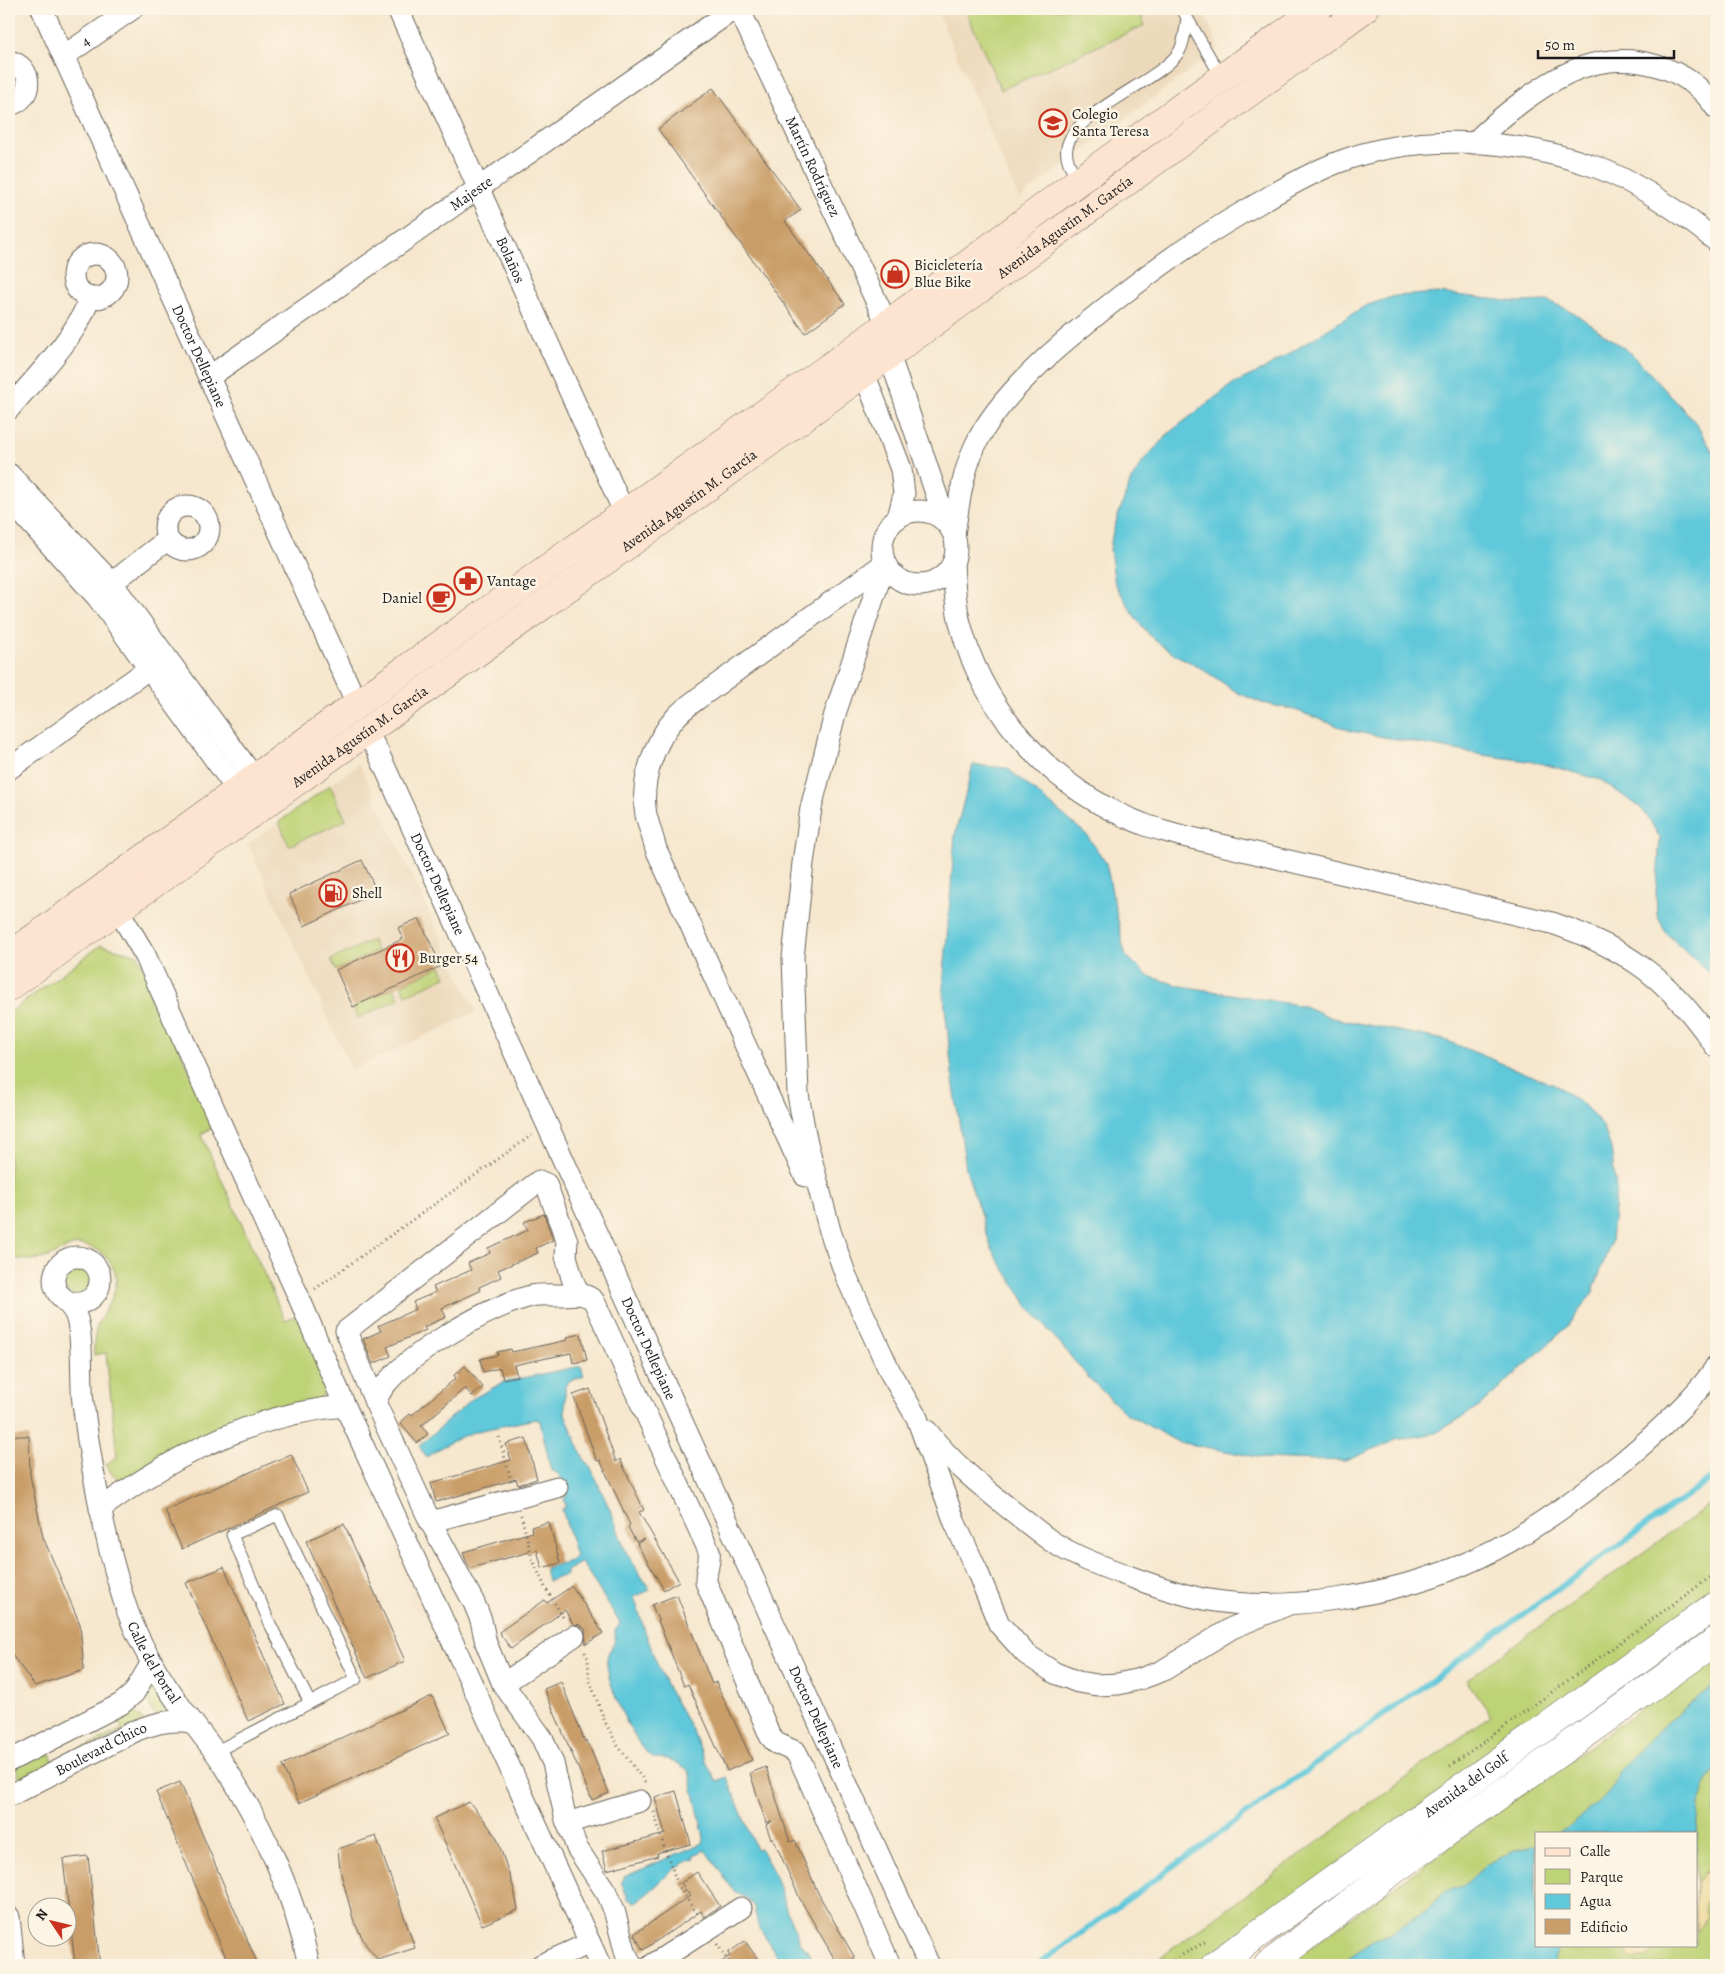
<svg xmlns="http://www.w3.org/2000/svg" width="1725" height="1974" viewBox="0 0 1725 1974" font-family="Alegreya,serif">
	<rect width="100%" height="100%" fill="#fcf5e5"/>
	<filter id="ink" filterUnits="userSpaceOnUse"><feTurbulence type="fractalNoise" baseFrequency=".02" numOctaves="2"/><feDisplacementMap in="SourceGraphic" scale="10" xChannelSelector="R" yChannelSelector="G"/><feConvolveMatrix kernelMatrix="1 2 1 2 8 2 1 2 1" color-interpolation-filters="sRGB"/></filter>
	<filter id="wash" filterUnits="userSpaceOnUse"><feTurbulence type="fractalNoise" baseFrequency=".0096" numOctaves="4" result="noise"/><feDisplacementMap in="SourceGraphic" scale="20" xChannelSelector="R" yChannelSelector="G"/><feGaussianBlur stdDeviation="1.12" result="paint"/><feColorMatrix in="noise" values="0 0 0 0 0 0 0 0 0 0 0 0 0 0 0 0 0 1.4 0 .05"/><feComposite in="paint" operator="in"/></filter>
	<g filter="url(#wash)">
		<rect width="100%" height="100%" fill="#f6e7ce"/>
		<path fill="#ecd8ba" d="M936 9H1202L1219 48 1019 199Z
			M359 764 476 1012 352 1070 248 844Z"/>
		<path fill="#bed276" stroke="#6d7749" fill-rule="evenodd" d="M965 9H1138L1145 25 1001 90Z
			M330 785 346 820 289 846 279 822Z
			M372 940 377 951 336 970 331 960Z
			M101 945 138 955 214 1127 201 1134 285 1320 298 1315 328 1380 324 1393 318 1400 121 1481 112 1474 106 1465 117 1456 106 1353 94 1355C94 1344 94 1334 98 1324 110 1298 129 1282 104 1255 98 1249 88 1245 79 1245 64 1246 54 1257 40 1259 30 1261 19 1259 9 1258V1013Z
			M441 966 446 977 406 995 401 985Z
			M394 988 399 999 358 1018 353 1007Z
			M61 1279a16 16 0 1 1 32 0a16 16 0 1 1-32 0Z
			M1716 1500V1595L1196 1965H1155L1153 1963 1491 1715 1466 1680Z
			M1716 1655V1965H1285ZM1536 1833H1696V1945H1536Z
			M156 1684 174 1709 160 1717 153 1713 146 1696 149 1688Z
			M132 1710 140 1717 144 1722 22 1779 19 1777 16 1767 48 1750 54 1762 122 1729 117 1718Z"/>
		<path fill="#eeda9e" stroke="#857b5d" d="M1706 1872 1716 1876V1894C1709 1900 1702 1906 1707 1916L1696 1931V1882Z
			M1620 1945H1653L1654 1951 1647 1957 1631 1960Z"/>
		<path fill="#5fc8da" stroke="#3e727b" d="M1438 293 1517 302 1548 301 1573 312 1632 354 1695 422 1716 457V979L1666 933 1657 915 1656 892 1660 838 1650 821 1642 809 1601 780 1536 762 1483 755 1351 731 1295 710 1262 703 1238 693 1201 668 1172 653 1153 639 1137 620 1115 584 1110 550 1112 536 1118 516 1131 480 1144 460 1170 432 1234 383 1263 370 1365 306 1395 296Z
			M973 765 1007 768 1086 834 1106 863 1125 955 1148 976 1181 986 1304 1006 1332 1018 1445 1040 1559 1087 1585 1106 1603 1126 1611 1148 1616 1188 1611 1241 1593 1292 1567 1327 1479 1407 1436 1433 1396 1440 1345 1461 1262 1458 1178 1442 1125 1413 1088 1377 1028 1306 992 1250 966 1169 952 1073 943 988 955 835Z
			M581 1366 584 1376 569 1381 565 1386V1414L583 1457 591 1468 612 1514 625 1550 650 1590 634 1597C644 1628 654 1661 669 1690 676 1704 685 1716 692 1730 700 1748 706 1765 717 1781L727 1777 756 1849 760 1848 774 1873 788 1914 800 1942 818 1965H783L758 1926 754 1907 748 1899 734 1891 705 1850 694 1855 695 1859C671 1864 656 1891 635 1902L628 1899 621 1881 624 1877 702 1843 704 1837 689 1771C684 1768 671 1760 666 1759 662 1758 657 1759 654 1758 635 1750 604 1679 607 1658 609 1646 617 1647 615 1630L620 1624 618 1620 583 1564 580 1563 566 1571V1575L548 1581 545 1568 571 1561 576 1556 562 1509 566 1507 564 1498 567 1496C564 1483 563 1475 551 1470L540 1421 536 1419C518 1423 500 1426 482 1430 462 1434 444 1446 426 1457L419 1446 472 1399 504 1382Z
			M1716 1684V1768L1706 1785 1699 1805 1696 1852V1833H1558L1567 1828 1599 1802 1614 1786 1619 1771 1634 1754 1668 1722Z
			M1536 1845V1945H1558L1553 1965H1338L1371 1942 1392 1932 1427 1909 1446 1891 1463 1886 1486 1865 1514 1851Z"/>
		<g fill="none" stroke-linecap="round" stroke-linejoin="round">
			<path stroke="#5fc8da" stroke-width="5.5" d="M1037 1965 1716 1475"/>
		</g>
		<g id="blocks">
			<path fill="#c99d67" d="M713 88 801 210 785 221 845 304 805 333 658 129Z
				M362 860 377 892 304 926 289 894Z
				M419 918 441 966 353 1007 336 970 403 939 398 928Z
				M544 1214 553 1240 536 1248 538 1253 498 1270 501 1277 479 1287 480 1291 442 1308 446 1317 424 1327 426 1330 387 1347 391 1356 373 1364 363 1339 381 1331 378 1326 416 1309 413 1302 436 1292 433 1287 471 1270 468 1263 490 1253 488 1248 528 1230 524 1222Z
				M581 1334 587 1360 573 1363 571 1353 514 1365 517 1376 503 1379 500 1368 483 1372 480 1359 498 1355 497 1352 511 1349 512 1352 568 1340 567 1337Z
				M465 1366 483 1387 472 1396 465 1388 421 1426 428 1434 417 1443 400 1423 410 1414 412 1415 456 1378 454 1375Z
				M590 1389 616 1462 620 1459 644 1510 639 1512 679 1581 664 1590 637 1544 644 1539 636 1542 628 1527 630 1525 600 1460 597 1461 573 1395Z
				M9 1436H29L30 1475 43 1537 80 1624 84 1670 35 1686 12 1655 9 1646Z
				M526 1438 537 1479 518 1485 516 1479 436 1502 431 1483 511 1460 506 1444Z
				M291 1454 308 1492 182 1549 165 1510Z
				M549 1522 560 1563 542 1568 537 1550 470 1568 466 1561 463 1552 532 1532 531 1527Z
				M344 1524 405 1661 367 1678 306 1541Z
				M224 1567 285 1704 248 1721 186 1583Z
				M572 1586 603 1633 586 1644 585 1629 580 1625 573 1624 565 1610 511 1649 499 1632 545 1600 547 1603Z
				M677 1595 712 1684 716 1682 752 1760 727 1771 688 1684 684 1686 652 1605Z
				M561 1682 585 1742 587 1741 609 1793 592 1800 544 1689Z
				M432 1696 450 1733 299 1803 282 1765Z
				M766 1767 790 1842 795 1840 819 1895 855 1958 842 1965H838L800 1899 773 1838 771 1839 766 1825 772 1821 766 1823 750 1773Z
				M180 1782 258 1965H229L156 1792Z
				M676 1791 691 1844 657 1853 658 1856 607 1870 602 1851 665 1834 655 1797Z
				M469 1802 482 1817 497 1838 514 1889 518 1910 482 1925 434 1818Z
				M376 1836 415 1948 378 1960 366 1945 354 1922 340 1870 338 1849Z
				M88 1856 100 1965H75L63 1859Z
				M697 1872 720 1906 704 1917 701 1911 643 1950 634 1934 690 1896 681 1883Z
				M745 1941 762 1965H717L730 1956 728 1953Z"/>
		</g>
	</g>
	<g filter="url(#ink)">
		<use href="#blocks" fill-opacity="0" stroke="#68635a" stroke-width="1"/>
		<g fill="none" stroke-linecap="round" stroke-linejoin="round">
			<g stroke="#68635a" stroke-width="13">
				<path id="service" d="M1182 9 1222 78
					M1077 181C1074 173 1068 164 1067 156 1059 117 1159 83 1179 52 1185 42 1185 29 1187 18
					M215 1752 356 1679 278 1515 232 1535 271 1626 310 1703"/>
			</g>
			<g stroke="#68635a" stroke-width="23">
				<g id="minor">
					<path id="s1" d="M42 9 357 704"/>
					<path id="s2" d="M398 9 624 512"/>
					<path id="s3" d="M739 9 887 324 900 330"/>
					<path id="s4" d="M64 56 132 9"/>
					<path d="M9 61C34 66 34 100 9 105"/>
					<path d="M1474 143C1501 116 1547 79 1583 67 1631 51 1688 66 1716 108"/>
					<circle cx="95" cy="276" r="22"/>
					<path d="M875 350 889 354 946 523"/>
					<path d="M864 373 901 469 904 494 898 518"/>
					<path id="s5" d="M209 377 734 9"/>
					<path d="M9 409C33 380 80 333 89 298"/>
					<path d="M9 474 112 583 255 779"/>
					<path d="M9 499 98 598 238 791"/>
					<circle cx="187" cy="528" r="22"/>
					<circle cx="919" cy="548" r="37"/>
					<path d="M954 534C959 503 962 474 975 446 1001 389 1078 329 1127 291 1169 258 1213 229 1259 203 1284 188 1309 174 1336 163 1415 132 1514 138 1593 166 1633 180 1683 213 1716 241"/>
					<path d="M885 563 835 714 811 808 803 863 793 958 798 1094 806 1139 830 1231 846 1276 891 1374 917 1418 955 1523 978 1573 999 1624 1026 1654 1055 1673 1078 1682 1097 1685 1118 1684 1140 1679 1162 1671 1232 1628 1287 1605"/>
					<path d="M953 563C954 583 955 604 960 623 983 714 1056 792 1143 824 1155 829 1167 831 1179 835L1552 923C1629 949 1670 980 1716 1047"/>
					<path d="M103 593 112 583 168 539"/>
					<path id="s6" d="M366 731 377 750 929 1965"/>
					<path d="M9 769 161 660"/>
					<path d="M117 908 145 955 300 1300 345 1406 600 1965"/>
					<path d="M805 1176 656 849C653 838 649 826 646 815 640 782 654 741 676 717 683 709 692 703 700 697L885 563"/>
					<circle cx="77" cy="1280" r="23"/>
					<path id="s7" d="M60 1295C66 1302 74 1309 76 1316 84 1337 80 1379 83 1403 91 1469 104 1535 123 1598 137 1643 164 1686 193 1723 204 1738 216 1752 226 1768 265 1831 294 1893 309 1965"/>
					<path d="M375 1402 346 1331 539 1181 546 1184 567 1241 566 1256 572 1278 579 1294"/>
					<path d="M927 1431C953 1464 979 1484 1011 1510 1024 1520 1037 1531 1051 1541 1075 1557 1104 1567 1131 1577 1158 1587 1187 1597 1215 1601 1291 1612 1389 1595 1460 1566 1511 1545 1558 1513 1601 1479 1631 1456 1658 1432 1684 1405 1695 1393 1708 1381 1716 1366"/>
					<path d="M100 1509C171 1457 256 1413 345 1406"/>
					<path d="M430 1522 557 1487"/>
					<path d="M503 1684 574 1636"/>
					<path d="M9 1761 121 1704 134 1693 152 1662"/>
					<path id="s8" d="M13 1794 137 1730C156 1723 172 1719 192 1722"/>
					<path d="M567 1823 640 1801"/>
					<path d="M9 1917 14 1965"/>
					<path d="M541 1965 590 1943"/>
					<path d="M632 1965 626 1954 614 1910 608 1895 577 1848 573 1837 566 1820 553 1763 542 1738 503 1684 486 1643 481 1620 474 1603 428 1517 375 1402C378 1396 381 1390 385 1385 411 1352 490 1306 531 1296 540 1294 552 1295 562 1295 574 1294 585 1292 594 1301L709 1551C711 1563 705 1571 706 1582L770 1736 776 1743 796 1752 802 1764 890 1965"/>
					<path d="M652 1965 741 1908"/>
				</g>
			</g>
			<g stroke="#68635a" stroke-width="29">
				<g id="tertiary">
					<path id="s9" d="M1215 1965 1716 1605"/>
					<path d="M1268 1965 1387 1875 1716 1641"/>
				</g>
			</g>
			<g stroke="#68635a" stroke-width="29">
				<g id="secondary">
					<path d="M9 956 357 704 860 345 1077 182 1318 9"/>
					<path id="s10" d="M9 987 661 521 1364 9"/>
				</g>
			</g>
			<path stroke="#68635a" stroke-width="3" stroke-dasharray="1 4" stroke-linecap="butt" d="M315 1289 532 1135
				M499 1437 511 1480
				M521 1515 532 1558 545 1587 564 1619
				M585 1652 588 1659 589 1679 605 1722 618 1746 645 1782
				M1450 1766 1716 1573
				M654 1812 664 1847 679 1887 697 1914
				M717 1944 731 1965
				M1165 1965 1205 1942"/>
			<use href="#service" stroke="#fff" stroke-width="11"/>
			<use href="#minor" stroke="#fff" stroke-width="21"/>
			<use href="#tertiary" stroke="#fff" stroke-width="28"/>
			<use href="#secondary" stroke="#fde4d0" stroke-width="28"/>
		</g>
	</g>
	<defs>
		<g id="school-ring" transform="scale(1.4375)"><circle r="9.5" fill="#fcf5e5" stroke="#c8321e" stroke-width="1.5"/><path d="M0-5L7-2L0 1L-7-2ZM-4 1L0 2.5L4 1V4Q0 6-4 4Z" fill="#c8321e"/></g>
		<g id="shop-ring" transform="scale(1.4375)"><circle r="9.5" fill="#fcf5e5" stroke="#c8321e" stroke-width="1.5"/><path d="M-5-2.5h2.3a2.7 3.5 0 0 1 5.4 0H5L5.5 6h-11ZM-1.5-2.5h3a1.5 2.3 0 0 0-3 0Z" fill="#c8321e"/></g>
		<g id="pharmacy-ring" transform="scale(1.4375)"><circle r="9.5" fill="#fcf5e5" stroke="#c8321e" stroke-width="1.5"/><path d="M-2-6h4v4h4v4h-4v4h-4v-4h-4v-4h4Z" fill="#c8321e"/></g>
		<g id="cafe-ring" transform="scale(1.4375)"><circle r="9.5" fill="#fcf5e5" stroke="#c8321e" stroke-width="1.5"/><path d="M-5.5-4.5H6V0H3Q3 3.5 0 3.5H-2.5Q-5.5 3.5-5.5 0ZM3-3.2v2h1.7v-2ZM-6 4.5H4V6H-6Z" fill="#c8321e"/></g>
		<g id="fuel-ring" transform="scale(1.4375)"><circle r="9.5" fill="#fcf5e5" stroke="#c8321e" stroke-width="1.5"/><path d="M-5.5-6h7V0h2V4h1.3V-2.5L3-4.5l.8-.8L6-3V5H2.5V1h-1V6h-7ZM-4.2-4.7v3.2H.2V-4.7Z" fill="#c8321e"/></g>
		<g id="restaurant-ring" transform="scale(1.4375)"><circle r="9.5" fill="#fcf5e5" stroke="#c8321e" stroke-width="1.5"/><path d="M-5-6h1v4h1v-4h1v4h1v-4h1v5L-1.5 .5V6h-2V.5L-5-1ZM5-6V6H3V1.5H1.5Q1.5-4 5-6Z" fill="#c8321e"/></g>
	</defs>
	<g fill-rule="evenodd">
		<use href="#school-ring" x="1053" y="123"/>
		<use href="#shop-ring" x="895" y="274"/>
		<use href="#pharmacy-ring" x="468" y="581"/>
		<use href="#cafe-ring" x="441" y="598"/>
		<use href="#fuel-ring" x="333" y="893"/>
		<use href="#restaurant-ring" x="400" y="958"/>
	</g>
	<g text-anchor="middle" stroke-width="4.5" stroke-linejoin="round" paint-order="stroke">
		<g font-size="15" fill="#1c1c1c" stroke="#fcf5e5">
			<text dy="5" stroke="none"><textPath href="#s4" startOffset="26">4</textPath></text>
			<text dy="5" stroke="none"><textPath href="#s3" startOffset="174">Martín Rodríguez</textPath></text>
			<text dy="5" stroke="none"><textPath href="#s5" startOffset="320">Majeste</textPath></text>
			<text dy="5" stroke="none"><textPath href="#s10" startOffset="1301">Avenida Agustín M. García</textPath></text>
			<text dy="5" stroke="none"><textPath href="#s2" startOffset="275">Bolaños</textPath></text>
			<text dy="5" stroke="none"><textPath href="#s1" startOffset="381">Doctor Dellepiane</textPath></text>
			<text dy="5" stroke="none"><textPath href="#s10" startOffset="836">Avenida Agustín M. García</textPath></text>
			<text dy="5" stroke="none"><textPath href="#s10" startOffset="431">Avenida Agustín M. García</textPath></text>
			<text dy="5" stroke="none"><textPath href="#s6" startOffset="169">Doctor Dellepiane</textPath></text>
			<text dy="5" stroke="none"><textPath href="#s6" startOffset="679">Doctor Dellepiane</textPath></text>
			<text dy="5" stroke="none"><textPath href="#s7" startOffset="385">Calle del Portal</textPath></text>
			<text dy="5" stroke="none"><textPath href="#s6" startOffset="1084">Doctor Dellepiane</textPath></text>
			<text dy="5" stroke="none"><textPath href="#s8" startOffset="99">Boulevard Chico</textPath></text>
			<text dy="5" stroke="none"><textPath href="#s9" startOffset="309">Avenida del Golf</textPath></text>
		</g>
		<g font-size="15" fill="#1c1c1c" stroke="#fcf5e5" text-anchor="start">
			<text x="1072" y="119">Colegio<tspan x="1072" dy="17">Santa Teresa</tspan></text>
			<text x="914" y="270">Bicicletería<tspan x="914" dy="17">Blue Bike</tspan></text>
			<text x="487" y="586">Vantage</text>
			<text x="422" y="603" text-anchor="end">Daniel</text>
			<text x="352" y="898">Shell</text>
			<text x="419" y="963">Burger 54</text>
		</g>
	</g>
	<rect width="1725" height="1974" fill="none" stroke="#fcf5e5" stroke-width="30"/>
	<rect x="1535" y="1832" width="162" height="115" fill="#fcf5e5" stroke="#a29e95"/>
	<rect x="1545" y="1848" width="25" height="8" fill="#fde4d0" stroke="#a29e95"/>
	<text x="1580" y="1856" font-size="15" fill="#1c1c1c">Calle</text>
	<rect x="1545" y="1869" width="25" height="15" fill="#bed276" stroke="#a29e95"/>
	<text x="1580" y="1882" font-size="15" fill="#1c1c1c">Parque</text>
	<rect x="1545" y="1894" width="25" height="15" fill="#5fc8da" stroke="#a29e95"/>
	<text x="1580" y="1906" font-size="15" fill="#1c1c1c">Agua</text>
	<rect x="1545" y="1919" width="25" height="15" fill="#c99d67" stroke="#a29e95"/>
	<text x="1580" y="1932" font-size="15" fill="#1c1c1c">Edificio</text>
	<g transform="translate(52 1922) rotate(305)"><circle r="24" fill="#fcf5e5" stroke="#a29e95"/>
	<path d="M0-4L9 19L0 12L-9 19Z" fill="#c8321e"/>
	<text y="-8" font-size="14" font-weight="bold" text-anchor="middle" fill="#1c1c1c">N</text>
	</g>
	<path d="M1538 50v8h136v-8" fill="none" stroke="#1c1c1c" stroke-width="2.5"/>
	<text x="1545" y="50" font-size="15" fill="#1c1c1c" stroke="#fcf5e5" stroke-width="4" paint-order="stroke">50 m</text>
</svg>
